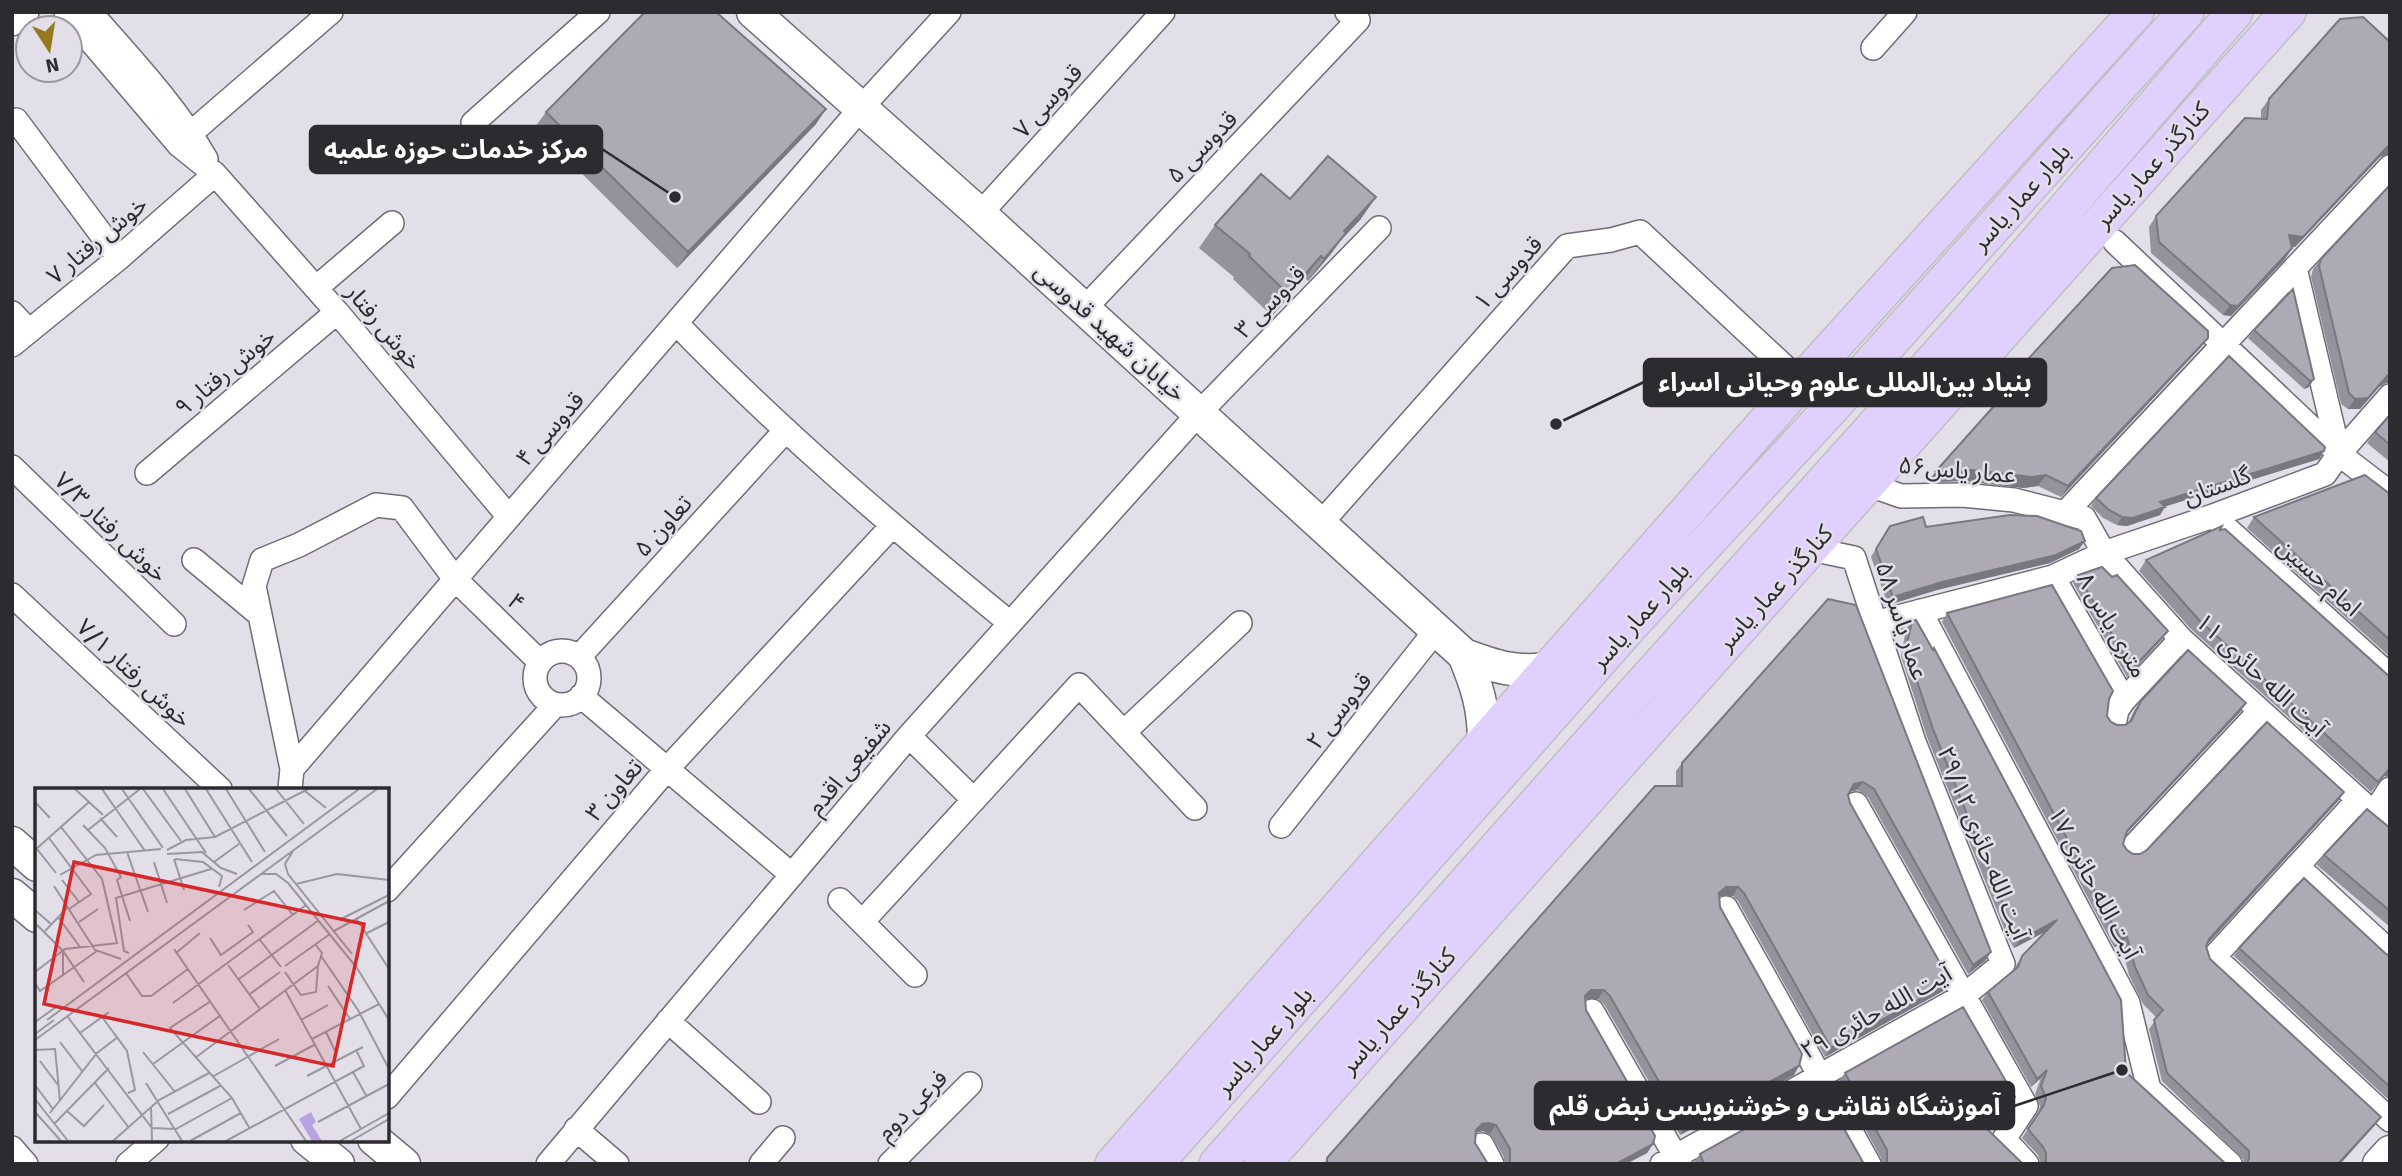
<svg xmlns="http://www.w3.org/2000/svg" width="2402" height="1176" viewBox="0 0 2402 1176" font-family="Signika,'Noto Sans Arabic',sans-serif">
	<rect width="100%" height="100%" fill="#e2dfe9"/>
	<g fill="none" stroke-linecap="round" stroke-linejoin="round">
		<g stroke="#6f6c76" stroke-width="26">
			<path id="street" d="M66 12 179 145 215 174 337 312 509 517
				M90 12C131 59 175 105 206 159
				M12 24 27 12
				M1873 48 1905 12
				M16 120 119 258
				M473 123 598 12
				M191 133 331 12
				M980 214 1163 12
				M2115 242 2339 454 2390 493
				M316 288 392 223
				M1084 309 1358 20 1347 12
				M12 313 29 331
				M676 323C780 431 894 528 1010 623
				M12 345 119 258 215 174
				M2339 454 2295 268 2390 167
				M12 467 174 624
				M147 473 337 312
				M1867 484 1901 496 1962 495 2014 500 2084 518 2104 553 2181 639 2390 828
				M2066 512 2295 268
				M2213 516 2390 676
				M1321 523 1567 246 1611 240 1640 232 1801 382
				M194 560 260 615
				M2053 577 2124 700
				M12 595 220 789
				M1920 611 2128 1003 2149 1089 2230 1164
				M1875 623 2053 577 2104 553 2213 516 2325 474 2339 454 2390 396
				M535 678a27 27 0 1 1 54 0a27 27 0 1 1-54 0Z
				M579 657 786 430
				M581 696 792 875
				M2115 720 2117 710 2124 700 2181 639
				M1124 732 1240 623
				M909 736 974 800
				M292 769 254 586 262 560 299 545 376 505 402 508 455 579 540 662
				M290 789 292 769 861 108 949 12
				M2358 800 2214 957 2390 1120
				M1856 804 2026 1106 2004 1139 2027 1164
				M2374 813 2390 789
				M1281 826 1437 629
				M2131 849 2260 711
				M2297 866 2390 952
				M387 890 555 705
				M840 900 862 922
				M1726 908 1869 1164
				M915 975 862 922 1079 685 1195 808
				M1592 1011 1680 1164
				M668 1021 759 1102
				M387 1097 667 769 892 526
				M576 1129 617 1164
				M1482 1145 1492 1164
				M12 1148 26 1164
				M128 1164 157 1139
				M548 1164 909 736 1199 413 1379 228
				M761 1164 783 1138
				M890 1164 970 1084
				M1662 1164 1963 996 2003 964 1914 742 1854 558 1811 549"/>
		</g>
		<g stroke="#6f6c76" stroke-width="35">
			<path id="secondary" d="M753 12 980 214 1464 655C1477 686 1484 708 1484 742
				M1464 655C1496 667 1514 673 1549 669
				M12 843 37 865
				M12 895 37 916
				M307 1139 338 1164
				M374 1139 404 1164
				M2379 1164 2390 1152"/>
		</g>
		<g stroke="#c0bfc1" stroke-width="38">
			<path id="primary" d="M1113 1164 1801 382 2136 12
				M1155 1164 1638 617 1833 406 2186 12
				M1217 1164 1629 699 1975 314 2235 12
				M1262 1164 2288 12"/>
		</g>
		<use href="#street" stroke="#fff" stroke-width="23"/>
		<use href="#secondary" stroke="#fff" stroke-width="32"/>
		<use href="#primary" stroke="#dfd0fd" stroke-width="35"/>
	</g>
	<path fill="#95929c" d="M2390 42V154L2380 157 2295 247H2292V248L2285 259 2231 316 2223 315 2151 253 2149 227 2156 216 2261 119V110L2269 99Z
		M546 112 816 124 677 268 535 127Z
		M1376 197 1360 220 1341 240 1330 255 1308 281 1305 278 1272 316 1233 279 1234 277 1199 248 1215 225 1290 199Z
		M2321 259 2386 383 2379 387 2360 409H2348L2341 404 2311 277 2313 269Z
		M2254 330 2314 379 2309 387 2304 389 2248 338Z
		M2208 338 2200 348 2061 497 2038 486 2024 488 1963 481 1928 482 1936 471 2002 397 1998 394 2006 383Z
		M2390 415V462L2367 443 2375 432Z
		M2324 451 2319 459 2165 506 2160 515 2127 526 2117 525 2103 518 2091 506 2096 498Z
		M2390 494V657L2247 528 2254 517Z
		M1890 526 1926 527 2079 549 2050 563 1937 590 1888 605 1871 557Z
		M2220 530 2390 677V777L2384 776 2371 792 2191 629 2139 571 2146 560Z
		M2078 575 2112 577 2168 631 2162 639 2127 677 2073 583Z
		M1828 599 1991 952 1985 961 1968 974 1868 797 1857 790 1850 792 1848 795 1850 803 1943 991 1825 1057 1738 901 1733 896H1720V907L1794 1075 1680 1135 1604 1004 1598 999H1586V1010L1651 1128 1653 1144 1647 1153 1626 1164H1504V1157L1490 1134 1483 1131 1476 1133 1475 1143 1488 1164H1324L1327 1158 1676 786V771L1682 763Z
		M1947 613 2109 699 2107 716 2111 722 2117 725H2125L2128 723 2135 709 2141 701 2240 712 2126 834 2123 844 2127 850 2133 854H2140L2339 800 2207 943 2206 946 2210 959 2381 1117 2375 1125 2340 1164H2243V1159L2162 1081 2149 1029 2157 1018 2143 1004 2129 975 2121 945 2114 947 1942 622Z
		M1912 621 2126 1072 2226 1164H2041L2038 1155 2022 1138 2038 1113 2040 1106 2035 1094 2041 1078 2031 1087 1982 1000 1988 992 2014 969 2022 956 2047 931 2014 948 2008 938 1927 737 1901 656 1906 629Z
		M2390 828V927L2317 865 2324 855Z
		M2239 948 2386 954 2390 956V1101L2234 956Z
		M1845 1073 2015 1097 2010 1105 1987 1129 2023 1164H1881V1158L1839 1081Z
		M1700 1154 1863 1163 1864 1164H1695L1694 1162Z"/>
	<path fill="#79777f" d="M826 109 816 124 677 268 688 252Z
		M2388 146H2390V154L2380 157 2295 247 2282 246 2289 235Z
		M1376 197 1360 220 1341 240 1330 255 1308 281 1344 231Z
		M2292 248 2285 259 2231 316 2223 315 2230 305Z
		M1321 256 1305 278 1272 316 1288 294Z
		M2208 338 2200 348 2061 497 2068 486Z
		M2390 374V383H2386L2379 387 2360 409H2348L2355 399Z
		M2314 379 2309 387 2304 389 2310 381Z
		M2324 451 2319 459 2154 510 2160 502Z
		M1971 470 2046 475 2038 486 2024 488 1963 481 1928 482 1936 471Z
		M2165 507 2160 515 2127 526 2117 525 2122 517Z
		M2085 541 2079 549 2050 563 1937 590 1888 605 1893 597 1942 582Z
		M2168 631 2162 639 2127 677 2132 669Z
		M2246 703 2240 712 2121 839 2127 831Z
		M2390 768V777L2384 776 2371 792Z
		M1863 782 1857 790 1849 792 1854 784Z
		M2344 792 2339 800 2204 948 2209 939Z
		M1726 887H1738L1733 896H1720L1719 893Z
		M2057 920 2052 928 2014 948 2020 940Z
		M2127 937 2121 945 2114 947 2120 938Z
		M1991 952 1985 961 1968 974 1973 965Z
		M1949 983 1943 991 1825 1057 1831 1048Z
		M1591 990H1604L1598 999H1586L1585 996Z
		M1799 1066 1794 1075 1680 1135 1685 1127Z
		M2047 1070 2041 1078 2031 1087 2037 1079Z
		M2015 1097 2010 1105 1980 1136 1985 1127Z
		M2381 1117 2375 1125 2340 1164H2338Z
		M1489 1123 1496 1125 1490 1134 1483 1131 1476 1132V1130L1482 1124Z
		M1653 1144 1647 1153 1626 1164H1616Z"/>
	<path fill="#adaab5" stroke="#79777f" stroke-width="2" d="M645 12H716L826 109 688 252 546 112Z
		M2363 17 2390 42V146H2388L2303 237 2289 235 2292 248 2238 306 2230 305 2159 242 2156 216 2245 118 2267 119 2269 99 2340 19Z
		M1328 156 1376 197 1344 231 1346 233 1324 259 1321 256 1288 294 1249 256 1250 254 1215 225 1261 174 1290 199Z
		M2390 185V374L2387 376 2368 398 2355 399 2349 393 2319 266 2321 259Z
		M2135 265 2208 331V338L2068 486 2046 475 2032 477 1971 470 1936 471 2011 387 2006 383 2112 268Z
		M2293 289 2314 379 2310 381 2254 330Z
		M2229 356 2325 447 2324 451 2160 502 2165 507 2133 518 2122 517 2109 510 2096 498Z
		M2390 415V445L2375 432Z
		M2365 475 2390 494V640L2254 517Z
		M2010 515 2037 516 2081 531 2085 541 2056 555 1942 582 1893 597 1876 549 1890 526 1923 517 1926 527Z
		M2222 526 2220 530 2225 529 2390 677V768L2378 782 2198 619 2146 560Z
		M2102 567 2112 577 2117 575 2168 631 2132 669 2078 575Z
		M2052 585 2113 691 2109 699 2107 716 2111 722 2117 725H2125L2131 721 2141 701 2188 650 2246 703 2127 831 2123 844 2127 850 2133 854H2140L2147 850 2267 722 2344 792 2209 939 2206 946 2210 959 2381 1117 2338 1164H2247L2249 1158V1151L2167 1073 2154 1020 2163 1010 2148 995 2135 967 2127 937 2120 938 1947 613Z
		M1828 599 1856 605 1991 952 1973 965 1874 789 1863 782 1854 784 1848 795 1850 803 1949 979V983L1831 1048 1744 893 1738 887H1726L1719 893 1720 907 1802 1054 1799 1066 1685 1127 1610 996 1604 990H1591L1585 996 1586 1010 1652 1125 1650 1127 1655 1136 1653 1144 1616 1164H1509L1510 1163V1149L1496 1125 1489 1123 1482 1124 1476 1130 1475 1143 1488 1164H1327V1158L1655 786H1682V763Z
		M1916 620 1933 650 1934 648 2121 1000 2126 1072 2226 1164H2042L2046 1161V1153L2043 1147 2028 1129 2044 1105 2046 1098 2041 1086 2047 1070 2037 1079 1988 992 2018 967 2022 956 2057 920 2020 940 2013 929 1933 729 1906 648 1912 621Z
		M2367 809 2390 828V911L2324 855Z
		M2304 878 2386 954 2390 956V1087L2239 948Z
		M1963 1007 2015 1097 1985 1127 2023 1164H1886L1887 1162V1150L1845 1073Z
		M1818 1088H1821L1864 1164H1704L1700 1154Z"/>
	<g text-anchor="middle" stroke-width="5" stroke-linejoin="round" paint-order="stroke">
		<g font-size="24" fill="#2c2b2f" stroke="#e2dfe9">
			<text transform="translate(1048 101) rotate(-48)" y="8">قدوسی ۷</text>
			<text transform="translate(1202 147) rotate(-46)" y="8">قدوسی ۵</text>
			<text transform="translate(2152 165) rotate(-48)" y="8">کنارگذر عمار یاسر</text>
			<text transform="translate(2021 197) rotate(-48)" y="8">بلوار عمار یاسر</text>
			<text transform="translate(97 240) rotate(-40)" y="8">خوش رفتار ۷</text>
			<text transform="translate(1508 273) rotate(-48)" y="8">قدوسی ۱</text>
			<text transform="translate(1270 302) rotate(-46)" y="8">قدوسی ۳</text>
			<text transform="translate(384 327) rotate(50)" y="8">خوش رفتار</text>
			<text transform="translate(1110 332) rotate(42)" y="8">خیابان شهید قدوسی</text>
			<text transform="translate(225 372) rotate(-40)" y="8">خوش رفتار ۹</text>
			<text transform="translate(550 429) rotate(-49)" y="8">قدوسی ۴</text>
			<text transform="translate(1957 470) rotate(5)" y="8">عمار یاس۵۶</text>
			<text transform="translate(2217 486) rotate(-20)" y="8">گلستان</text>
			<text transform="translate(663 526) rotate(-48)" y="8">تعاون ۵</text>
			<text transform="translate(111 527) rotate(44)" y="8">خوش رفتار ۷/۳</text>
			<text transform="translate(2319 577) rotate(42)" y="8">امام حسین</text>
			<text transform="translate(1775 588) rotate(-48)" y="8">کنارگذر عمار یاسر</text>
			<text transform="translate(516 602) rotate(44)" y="8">۴</text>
			<text transform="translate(1640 616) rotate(-48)" y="8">بلوار عمار یاسر</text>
			<text transform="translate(1902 621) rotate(72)" y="8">عمار یاسر ۵۸</text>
			<text transform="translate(2112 625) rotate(60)" y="8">۸ متری یاس</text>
			<text transform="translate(134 673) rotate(43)" y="8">خوش رفتار ۷/۱</text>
			<text transform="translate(2261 675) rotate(43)" y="8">آیت الله حائری ۱۱</text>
			<text transform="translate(1339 711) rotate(-52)" y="8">قدوسی ۲</text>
			<text transform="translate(849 767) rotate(-50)" y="8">شفیعی اقدم</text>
			<text transform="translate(614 790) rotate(-49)" y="8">تعاون ۳</text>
			<text transform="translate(1983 843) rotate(68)" y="8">آیت الله حائری ۲۹/۱۲</text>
			<text transform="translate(2094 883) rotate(62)" y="8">آیت الله حائری ۱۷</text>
			<text transform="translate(1398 1011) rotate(-48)" y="8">کنارگذر عمار یاسر</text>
			<text transform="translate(1876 1012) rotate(-29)" y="8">آیت الله حائری ۲۹</text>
			<text transform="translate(1264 1041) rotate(-49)" y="8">بلوار عمار یاسر</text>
			<text transform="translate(912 1105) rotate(-45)" y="8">فرعی دوم</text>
		</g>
	</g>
	<g transform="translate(35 788)">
		<rect width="354" height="354" fill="#e2dfe9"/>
		<path d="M276 324 281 334 277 337 287 353H277L264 331Z" fill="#b7a3e1"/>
		<path fill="none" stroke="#99979f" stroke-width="2" d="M40 1 68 27M67 1 110 63M87 1 128 60M108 1 146 53M128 1 171 65M150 1 180 49M171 1 217 74M191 1 230 64M214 1 252 48M241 1 269 36M270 3 291 20M0 14 15 30M65 30 82 49M48 37 70 60 86 89 82 92 95 133M26 39 67 91 82 155M53 42 105 1M14 50 56 106 34 121M2 61 21 85M0 62 54 14M132 62 151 52 180 49 273 1M258 63 250 76 253 86 317 166M92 64 113 124M132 66 167 64 186 80 202 86M139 71 149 102M140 71 168 74 187 88 184 99M119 74 132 115M179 74 204 56M226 86H241L253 95 322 180 354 232M25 87 61 67 126 61M27 92 44 114M261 96 302 86 354 92M19 98 60 162 86 171M0 122 16 136M209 122 239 103 258 127M23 129 45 159M321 130 354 181M306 131 354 107M44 134 63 121M0 135 28 163 49 194M10 143 33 119M299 143 354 113M330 146 354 134M175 150 186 167 218 144 213 137M225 152 246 179M139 161 271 353M94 165 89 163 81 110 176 81M141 165 165 145M286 168 323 222 354 281M193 177 225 221M250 178 295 146M0 184 30 161 83 155M250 184 266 207 281 204 283 178M91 185 107 208H116L153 181M28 187 62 163M204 191 284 132M0 195 5 203 28 187V163M293 198 315 231M250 202 326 341M215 206 245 184M176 213 135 240 197 310 215 341M138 215 271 117M32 228 117 340 141 341 197 310M67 229 92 263 100 302 93 305M12 232 324 1M266 232 293 217M0 234 24 217M291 244 300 263M45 245 74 224M0 246 19 232M277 251 344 216M0 252 342 1M25 254 47 283M0 262 20 261 25 313M108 264 140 304M160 270 283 178 287 165 280 156M5 273 23 297M118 276 186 227M240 278 279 257M318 284 332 309M272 288 328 259M177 289 244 251M60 295 94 340M111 295 147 353M0 297 18 321M0 311 33 353M116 319 117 353M32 323 49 338 69 317M0 324 26 353M15 325 62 265 83 249M133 326 185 298M283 334 354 296M20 335 74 280M78 353 124 312 174 285M155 353 206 325M191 353 329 278 321 262M305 353 354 325M316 353 354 331"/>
		<path fill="#d62828" fill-opacity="0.15" stroke="#d62828" stroke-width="3.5" d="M39 74 329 136 298 278 9 216Z"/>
		<rect width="354" height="354" fill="none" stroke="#2c2b2f" stroke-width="3.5"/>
	</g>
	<path fill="none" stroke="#2c2b2f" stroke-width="2.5" d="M675 197L602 149M1556 424L1644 382M2122 1070L2014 1106"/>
	<g fill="#2c2b2f" stroke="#e2dfe9" stroke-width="2.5">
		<circle cx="675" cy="197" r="7"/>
		<circle cx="1556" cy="424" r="7"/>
		<circle cx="2122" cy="1070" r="7"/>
	</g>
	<g fill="#2c2b2f" stroke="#2c2b2f" stroke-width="2.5">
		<rect x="310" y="126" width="292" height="47" rx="7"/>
		<rect x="1644" y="359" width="402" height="47" rx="7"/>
		<rect x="1535" y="1082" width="479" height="47" rx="7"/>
	</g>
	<g font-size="26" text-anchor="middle" font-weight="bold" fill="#fff">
		<text x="456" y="158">مرکز خدمات حوزه علمیه</text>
		<text x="1845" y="391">بنیاد بین‌المللی علوم وحیانی اسراء</text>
		<text x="1775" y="1115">آموزشگاه نقاشی و خوشنویسی نبض قلم</text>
	</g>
	<rect width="2402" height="1176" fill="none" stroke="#2c2b2f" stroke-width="28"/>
	<g transform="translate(49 49) rotate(168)"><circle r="33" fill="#e2dfe9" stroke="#99979f" stroke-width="2"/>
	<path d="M0-5L12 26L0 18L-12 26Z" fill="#95781f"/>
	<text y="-10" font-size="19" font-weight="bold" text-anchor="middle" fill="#2c2b2f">N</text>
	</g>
</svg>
